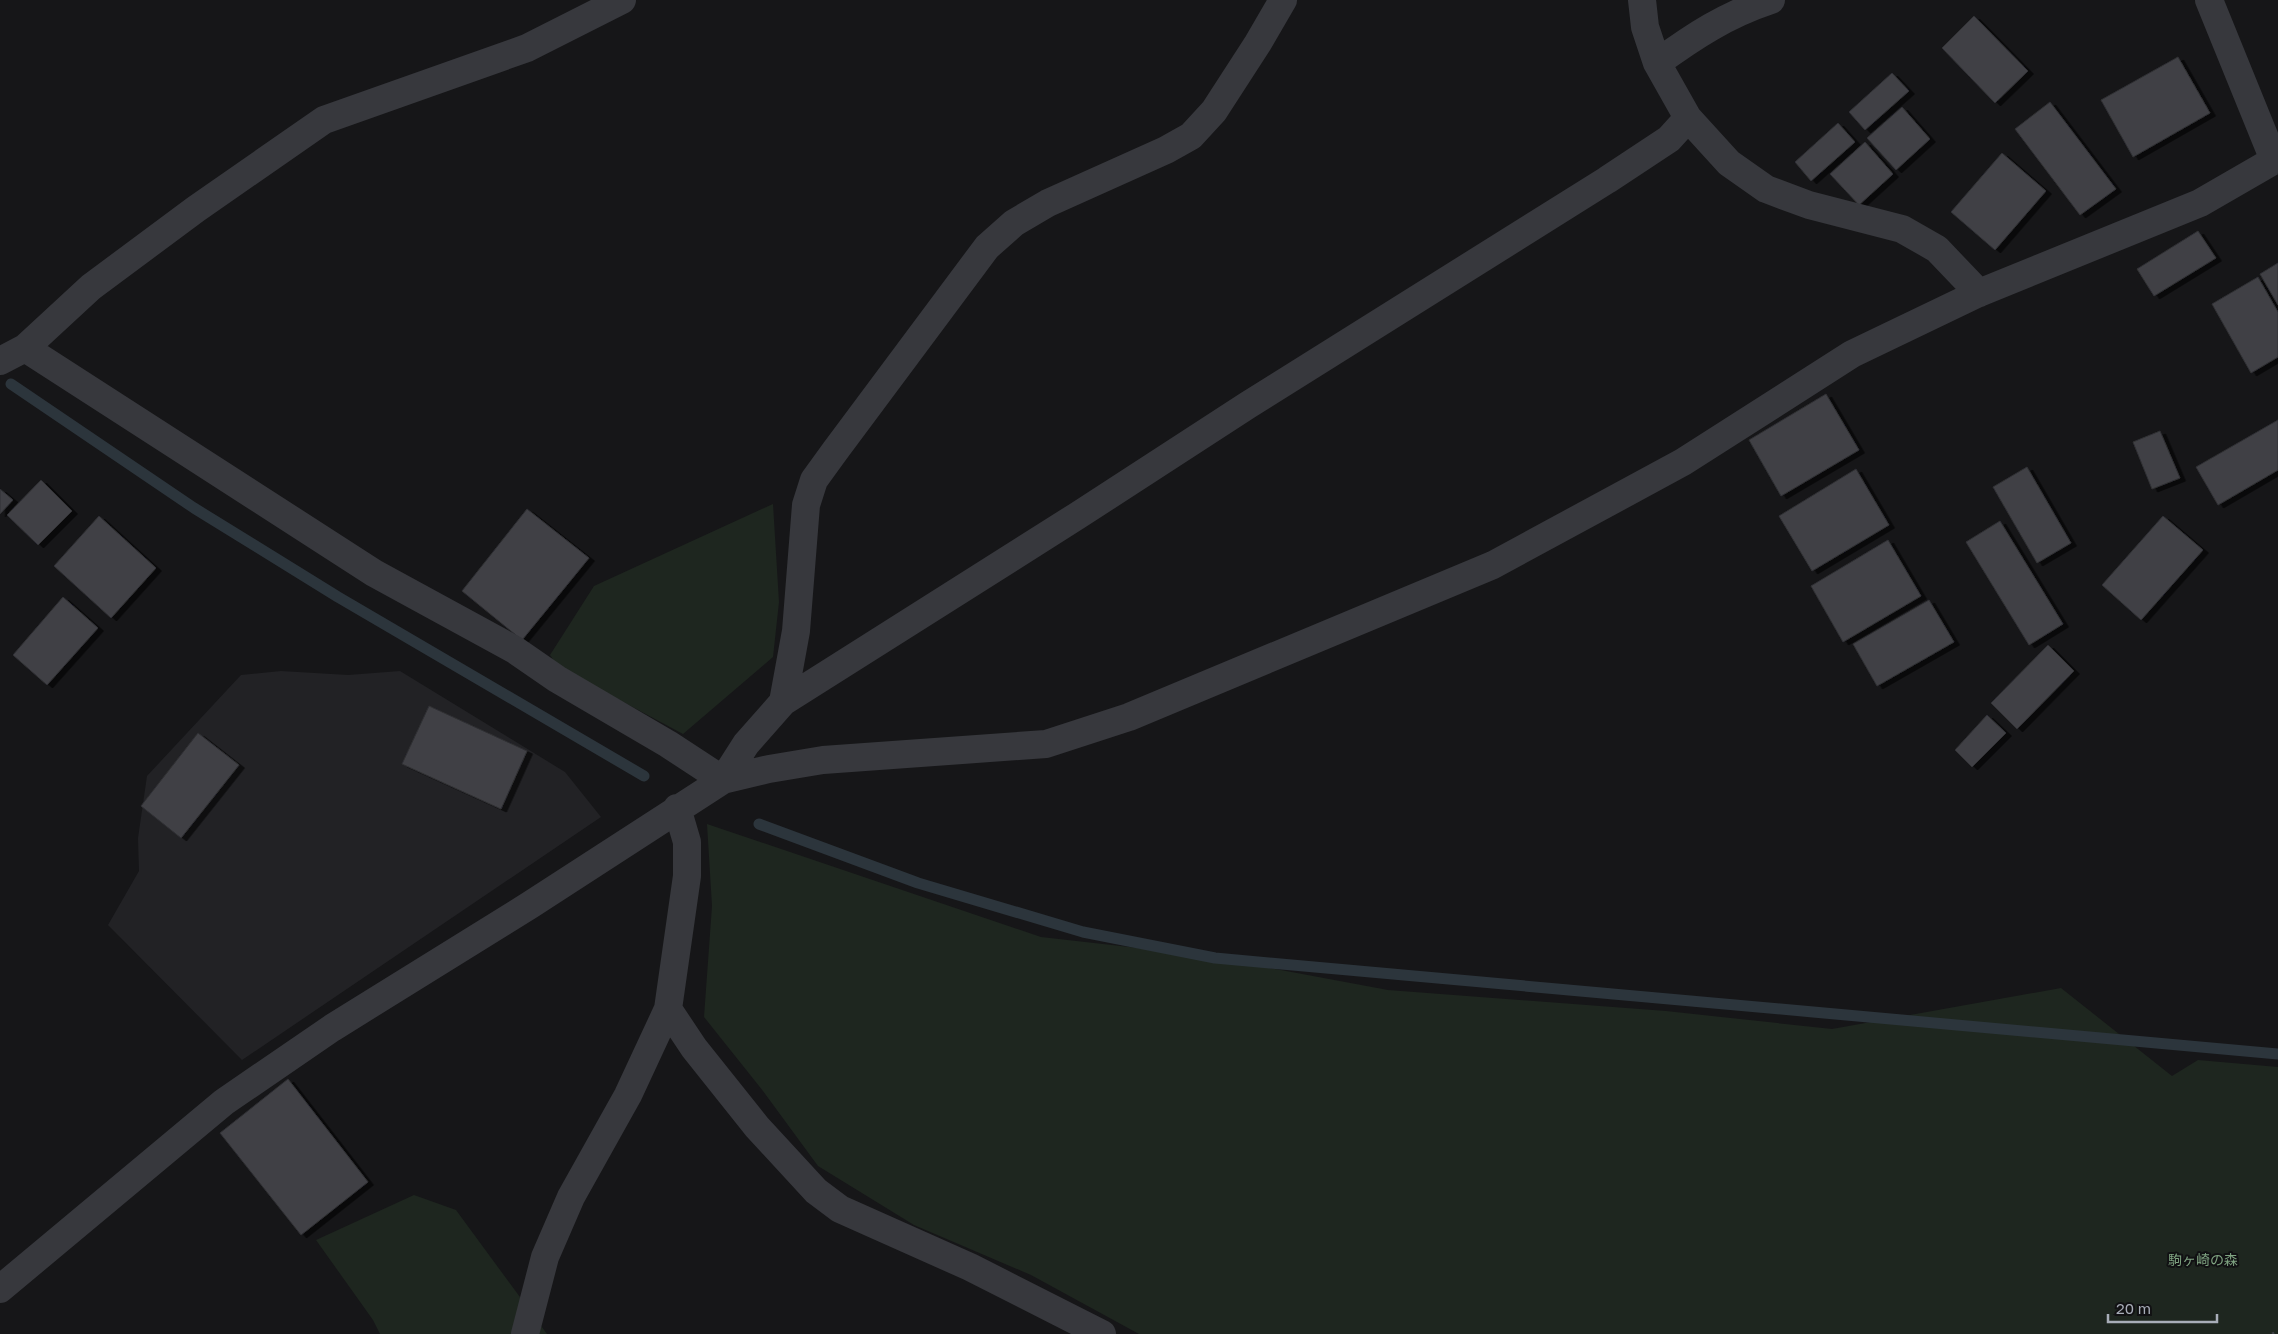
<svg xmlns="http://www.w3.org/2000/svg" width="2278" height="1334" viewBox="0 0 2278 1334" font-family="'Golos Text','Noto Sans JP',sans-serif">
	<defs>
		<filter id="shadow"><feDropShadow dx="5.5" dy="3" stdDeviation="0" flood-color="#0009"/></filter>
	</defs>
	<rect width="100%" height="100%" fill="#161618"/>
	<path fill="#222225" d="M281 671 348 675 400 671 565 772 601 817 242 1060 108 925 139 871 138 838 147 776 241 675Z"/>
	<path fill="#1e261f" d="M773 504 779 602 773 657 683 734 558 667 550 655 594 586Z
		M707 824 1041 937 1200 955 1388 990 1666 1011 1832 1029 2061 988 2172 1076 2198 1060 2278 1067V1334H1139L1031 1275 914 1225 818 1166 763 1091 704 1017 712 906Z
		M414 1195 456 1210 547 1334H380L373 1320 316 1240Z"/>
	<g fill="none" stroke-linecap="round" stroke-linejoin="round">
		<path stroke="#2c353c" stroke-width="11" d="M11 384 194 508 338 597 644 776
			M759 824 918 883 1083 932 1215 958 2278 1054"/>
	</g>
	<path fill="#404145" stroke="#303034" filter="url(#shadow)" d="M1974 16 2028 71 1995 103 1942 48Z
		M2178 57 2210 113 2133 157 2101 100Z
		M1892 73 1909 91 1865 130 1849 112Z
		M2050 102 2116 189 2080 215 2015 129Z
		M1902 107 1930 139 1896 170 1867 138Z
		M1838 123 1855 142 1811 181 1795 162Z
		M1865 142 1893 174 1859 205 1830 174Z
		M2002 153 2046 191 1995 250 1951 212Z
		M2198 231 2216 258 2154 296 2137 269Z
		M2278 263V305L2260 274Z
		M2258 277 2278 312V357L2251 373 2212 304Z
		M1826 394 1859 450 1781 496 1749 440Z
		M2278 420V470L2218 505 2196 467Z
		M2160 431 2180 478 2152 489 2133 442Z
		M2027 467 2071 543 2037 563 1993 487Z
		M1856 469 1889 525 1812 571 1779 516Z
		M41 480 72 511 38 545 7 515Z
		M0 489 13 500 0 514Z
		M527 509 589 558 522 640 462 591Z
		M99 516 156 568 111 618 54 566Z
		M2163 516 2203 550 2141 620 2102 585Z
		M2000 521 2063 624 2029 645 1966 542Z
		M1888 540 1921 596 1843 642 1811 586Z
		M63 597 98 628 47 685 13 655Z
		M1929 600 1954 642 1877 686 1853 644Z
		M2048 645 2074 671 2017 729 1991 703Z
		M429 706 527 751 501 809 402 764Z
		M1987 715 2006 733 1972 767 1955 750Z
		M198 733 239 765 181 838 141 806Z
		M288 1079 368 1182 301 1235 220 1133Z"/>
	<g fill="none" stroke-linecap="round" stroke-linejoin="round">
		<path stroke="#3d3f44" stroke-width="3" stroke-dasharray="2.5 4" stroke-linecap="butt" d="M2272 1334 2278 1332"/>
		<path stroke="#37383d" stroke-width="28" d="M1642 0 1645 27 1657 63 1688 118 1729 163 1766 189 1809 205 1902 229 1937 249 1979 293
			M2209 0 2274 160
			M1657 63C1694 36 1726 15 1771 0
			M25 348 374 573 515 650 557 679 668 744 723 780 746 744 783 702 1077 516 1248 405 1607 180 1669 139 1688 118
			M0 361 25 348 91 287 196 209 324 120 527 48 622 0
			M783 702 796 631 806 505 814 480 835 451 987 247 1014 223 1048 203 1166 150 1191 136 1214 111 1258 43 1283 0
			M677 808 687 842V876L668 1009 694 1048 757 1127 816 1191 840 1209 970 1267 1102 1334
			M0 1289 224 1102 332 1028 530 905 723 780 769 769 823 760 1046 744 1129 717 1493 565 1683 462 1852 354 1979 293 2200 203 2278 158
			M525 1334 545 1257 571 1197 628 1095 668 1009"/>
	</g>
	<g text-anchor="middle" stroke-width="4" stroke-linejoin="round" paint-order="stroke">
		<g font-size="14" fill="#7fa381" stroke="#111113">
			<text x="2203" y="1265">駒ヶ崎の森</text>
		</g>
	</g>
	<path d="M2108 1314v8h109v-8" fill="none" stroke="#a8adb8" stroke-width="2.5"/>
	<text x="2116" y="1314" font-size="15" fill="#a8adb8" stroke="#111113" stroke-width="4" paint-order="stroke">20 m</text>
</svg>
